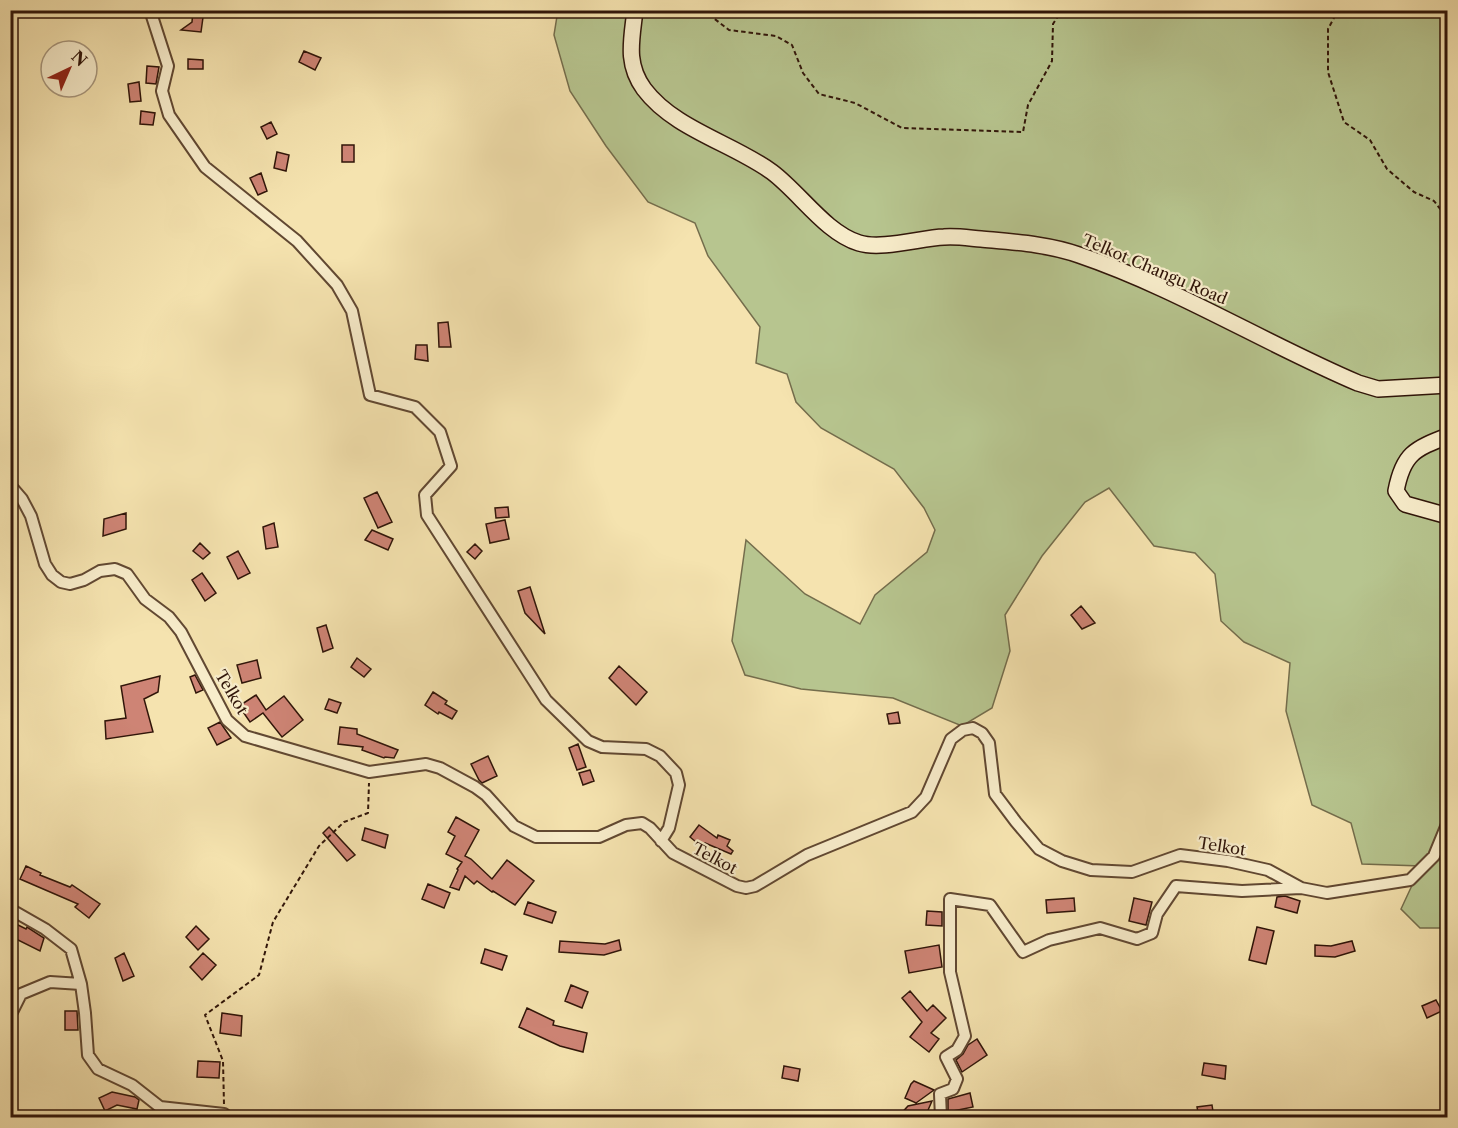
<svg xmlns="http://www.w3.org/2000/svg" width="1458" height="1128" viewBox="0 0 1458 1128" font-family="'Libre Caslon Text',serif">
	<rect width="100%" height="100%" fill="#f5e3af"/>
	<filter id="stains"><feTurbulence type="fractalNoise" baseFrequency=".00333" numOctaves="4"/><feColorMatrix values="0 0 0 0 .2 0 0 0 0 .09 0 0 0 0 .02 0 0 0 .5 -.17"/></filter>
	<radialGradient id="worn" r=".72"><stop offset=".6" stop-color="#630" stop-opacity="0"/><stop offset="1" stop-color="#630" stop-opacity=".3"/></radialGradient>
	<path fill="#b7c58f" stroke="#746d4c" stroke-width="1.5" d="M558 10 1447 11V928H1420L1401 909 1421 866 1362 864 1351 823 1312 805 1286 711 1290 663 1244 642 1221 621 1215 574 1195 553 1154 546 1109 488 1085 502 1042 556 1005 615 1010 651 992 708 962 726 893 698 801 689 745 675 732 641 746 540 805 594 860 624 875 595 927 552 935 530 924 508 894 469 821 428 796 402 787 374 756 363 760 327 708 256 695 223 648 202 606 146 570 91 554 35Z"/>
	<path fill="#ce8475" stroke="#301509" stroke-width="1.5" d="M193 10H204L201 32 181 30 192 22Z
		M304 51 321 58 315 70 299 62Z
		M188 59 203 60V69H188Z
		M147 66 159 67 156 84 146 83Z
		M139 82 141 101 130 102 128 84Z
		M141 111 155 113 153 125 140 124Z
		M271 122 277 134 267 139 261 127Z
		M342 145H354V162H342Z
		M277 152 289 155 286 171 274 168Z
		M261 173 267 191 258 195 250 178Z
		M448 322 451 347H439L438 323Z
		M416 345H427L428 361 415 359Z
		M377 492 392 522 378 528 364 498Z
		M508 507 509 517 496 518 495 508Z
		M126 513V529L103 536 104 519Z
		M505 520 509 539 490 543 486 524Z
		M274 523 278 547 266 549 263 527Z
		M372 530 393 539 388 550 365 540Z
		M200 543 210 553 203 559 193 551Z
		M475 544 482 551 475 559 467 552Z
		M238 551 250 573 238 579 227 557Z
		M202 573 216 593 205 601 192 580Z
		M530 587 545 634 525 613 518 591Z
		M1081 606 1095 623 1082 629 1071 615Z
		M326 625 333 648 323 652 317 628Z
		M357 658 371 669 364 677 351 667Z
		M257 660 261 678 242 683 237 665Z
		M619 666 647 692 636 705 609 678Z
		M195 675 203 690 196 693 190 677Z
		M160 676 158 692 144 699 153 732 106 739 105 721 126 718 121 686Z
		M433 692 447 701 445 704 457 711 452 719 439 712 438 714 425 705Z
		M256 695 266 710 284 696 303 720 282 737 263 713 250 722 239 706Z
		M329 699 341 703 337 713 325 709Z
		M898 712 900 723 889 724 887 714Z
		M220 722 231 738 217 745 208 728Z
		M340 727 357 729V734L398 750 394 758 385 757 384 758 362 750 363 747 338 744Z
		M578 744 586 767 577 770 569 748Z
		M488 756 497 776 482 783 479 780 471 764Z
		M590 770 594 781 583 785 579 773Z
		M456 817 479 830 465 856 471 859 492 879 507 860 534 881 515 905 493 891 492 892 477 881 474 884 465 876 459 890 450 887 458 870 457 869 462 862 446 854 455 836 448 832Z
		M699 825 717 838 718 835 730 840 727 846 733 851 731 854 705 843 702 847 690 837Z
		M329 827 355 855 347 861 323 833Z
		M365 828 388 835 385 848 362 840Z
		M26 866 41 873 40 875 70 887 72 885 100 904 89 918 75 907 78 904 20 879Z
		M428 884 450 893 444 908 422 899Z
		M1285 896 1300 901 1297 913 1275 907 1277 897Z
		M1074 898 1075 911 1047 913 1046 900Z
		M1134 898 1152 902 1146 925 1129 921Z
		M528 902 556 912 552 923 524 914Z
		M927 911 942 912V926L926 925Z
		M10 921 26 929 27 927 44 938 40 951 10 936Z
		M196 926 209 939 198 950 186 937Z
		M1257 927 1274 931 1266 964 1249 960Z
		M619 940 621 950 604 955 559 952 560 941 605 944Z
		M1352 941 1355 951 1335 957 1315 956V945L1331 946Z
		M939 945 942 967 909 973 905 951Z
		M485 949 507 956 502 970 481 963Z
		M124 953 134 976 123 981 115 958Z
		M203 953 216 965 202 980 190 967Z
		M571 985 588 992 582 1008 565 1001Z
		M910 991 927 1011 933 1005 946 1018 931 1033 939 1039 929 1052 910 1037 922 1022 902 998Z
		M1436 1000 1442 1011 1427 1018 1422 1006Z
		M527 1008 554 1021 553 1025 587 1033 583 1052 560 1046 519 1027Z
		M65 1011H77L78 1030H65Z
		M222 1013 242 1016 241 1036 220 1033Z
		M977 1039 987 1055 962 1072 956 1060 963 1054 968 1045Z
		M198 1061 220 1062 219 1078 197 1077Z
		M1204 1063 1226 1066 1225 1079 1202 1075Z
		M784 1066 800 1069 798 1081 782 1078Z
		M914 1081 934 1090 916 1103 905 1098 911 1084Z
		M112 1092 135 1097 139 1100 137 1109 117 1105 105 1111 99 1098Z
		M970 1093 973 1107 948 1112V1099Z
		M932 1101 925 1117 897 1118 908 1106Z
		M1212 1105 1214 1118H1199L1197 1107Z"/>
	<g fill="none" stroke-linecap="round" stroke-linejoin="round">
		<g stroke="#614832" stroke-width="14">
			<path id="street" d="M150 10 168 66 162 91 169 115 205 167 297 241 337 285 352 311 370 395 415 407 440 432 451 466 425 495 427 515 546 700 588 741 602 747 646 749 660 756 676 773 679 785 669 828 661 841
				M10 485 22 499 31 516 45 564 52 575 61 582 70 584 84 580 100 571 115 569 127 574 145 599 169 617 181 632 227 720 245 736 369 772 426 764 440 768 475 787 486 795 514 826 536 837H599L626 825 642 823 650 828 673 853 737 886 746 888 755 886 807 855 912 812 926 797 951 739 963 730 973 728 982 733 989 743 995 794 1016 822 1039 849 1062 861 1091 870 1132 872 1180 855 1228 861 1268 870 1301 888 1327 893 1410 880 1434 856 1448 822
				M10 909 45 929 71 949 81 984 85 1013 88 1055 98 1069 132 1085 160 1107 224 1114 229 1118
				M10 1016 21 994 50 982 81 984
				M941 1118 940 1094 953 1089 957 1079 946 1057 957 1050 965 1036 950 972V899L990 905 1023 952 1049 940 1100 928 1137 939 1152 933 1157 914 1176 886 1242 891 1301 888"/>
		</g>
		<g stroke="#301509" stroke-width="18">
			<path id="secondary" d="M635 10C632 39 625 63 644 89 674 129 732 143 772 172 800 193 826 233 859 243 881 250 921 238 944 237 956 236 969 238 981 239 1013 242 1048 244 1079 255 1176 288 1264 343 1358 383L1378 389 1448 385
				M1448 436C1414 449 1403 454 1396 491L1405 504 1448 516"/>
		</g>
		<path stroke="#301509" stroke-width="2" stroke-dasharray="4.5 3" stroke-linecap="butt" d="M703 10 729 30 776 36 792 45 803 73 819 94 855 103 902 128 1023 132 1028 105 1052 61 1053 24 1062 10
			M1329 10 1335 16 1328 29V72L1344 122 1370 140 1387 169 1414 192 1434 201 1448 219
			M224 1104 223 1061 205 1015 259 975 273 922 319 846 344 822 368 813 369 783"/>
		<use href="#street" stroke="#f8edcb" stroke-width="10"/>
		<use href="#secondary" stroke="#f8edcb" stroke-width="15"/>
	</g>
	<g text-anchor="middle" stroke-width="4.5" stroke-linejoin="round" paint-order="stroke">
		<g font-size="16" fill="#301509" stroke="#f8edcb">
			<text transform="translate(1155 269) rotate(23)" y="6">Telkot Changu Road</text>
			<text transform="translate(232 692) rotate(59)" y="6">Telkot</text>
			<text transform="translate(1222 846) rotate(9)" y="6">Telkot</text>
			<text transform="translate(715 858) rotate(28)" y="6">Telkot</text>
		</g>
	</g>
	<rect width="1458" height="1128" fill="none" stroke="#f5e3af" stroke-width="36"/>
	<rect x="12" y="12" width="1434" height="1104" fill="none" stroke="#301509" stroke-width="3"/>
	<rect x="18" y="18" width="1422" height="1092" fill="none" stroke="#301509" stroke-width="1.5"/>
	<g transform="translate(69 69) rotate(44)"><circle r="28" fill="#f8edcb" stroke="#a8977d" stroke-width="1.5"/>
	<path d="M0-4.5L10 22L0 15L-10 22Z" fill="#8f2418"/>
	<text y="-9" font-size="16" font-weight="bold" text-anchor="middle" fill="#301509">N</text>
	</g>
	<rect width="100%" height="100%" filter="url(#stains)"/>
	<rect width="100%" height="100%" fill="url(#worn)"/>
</svg>
